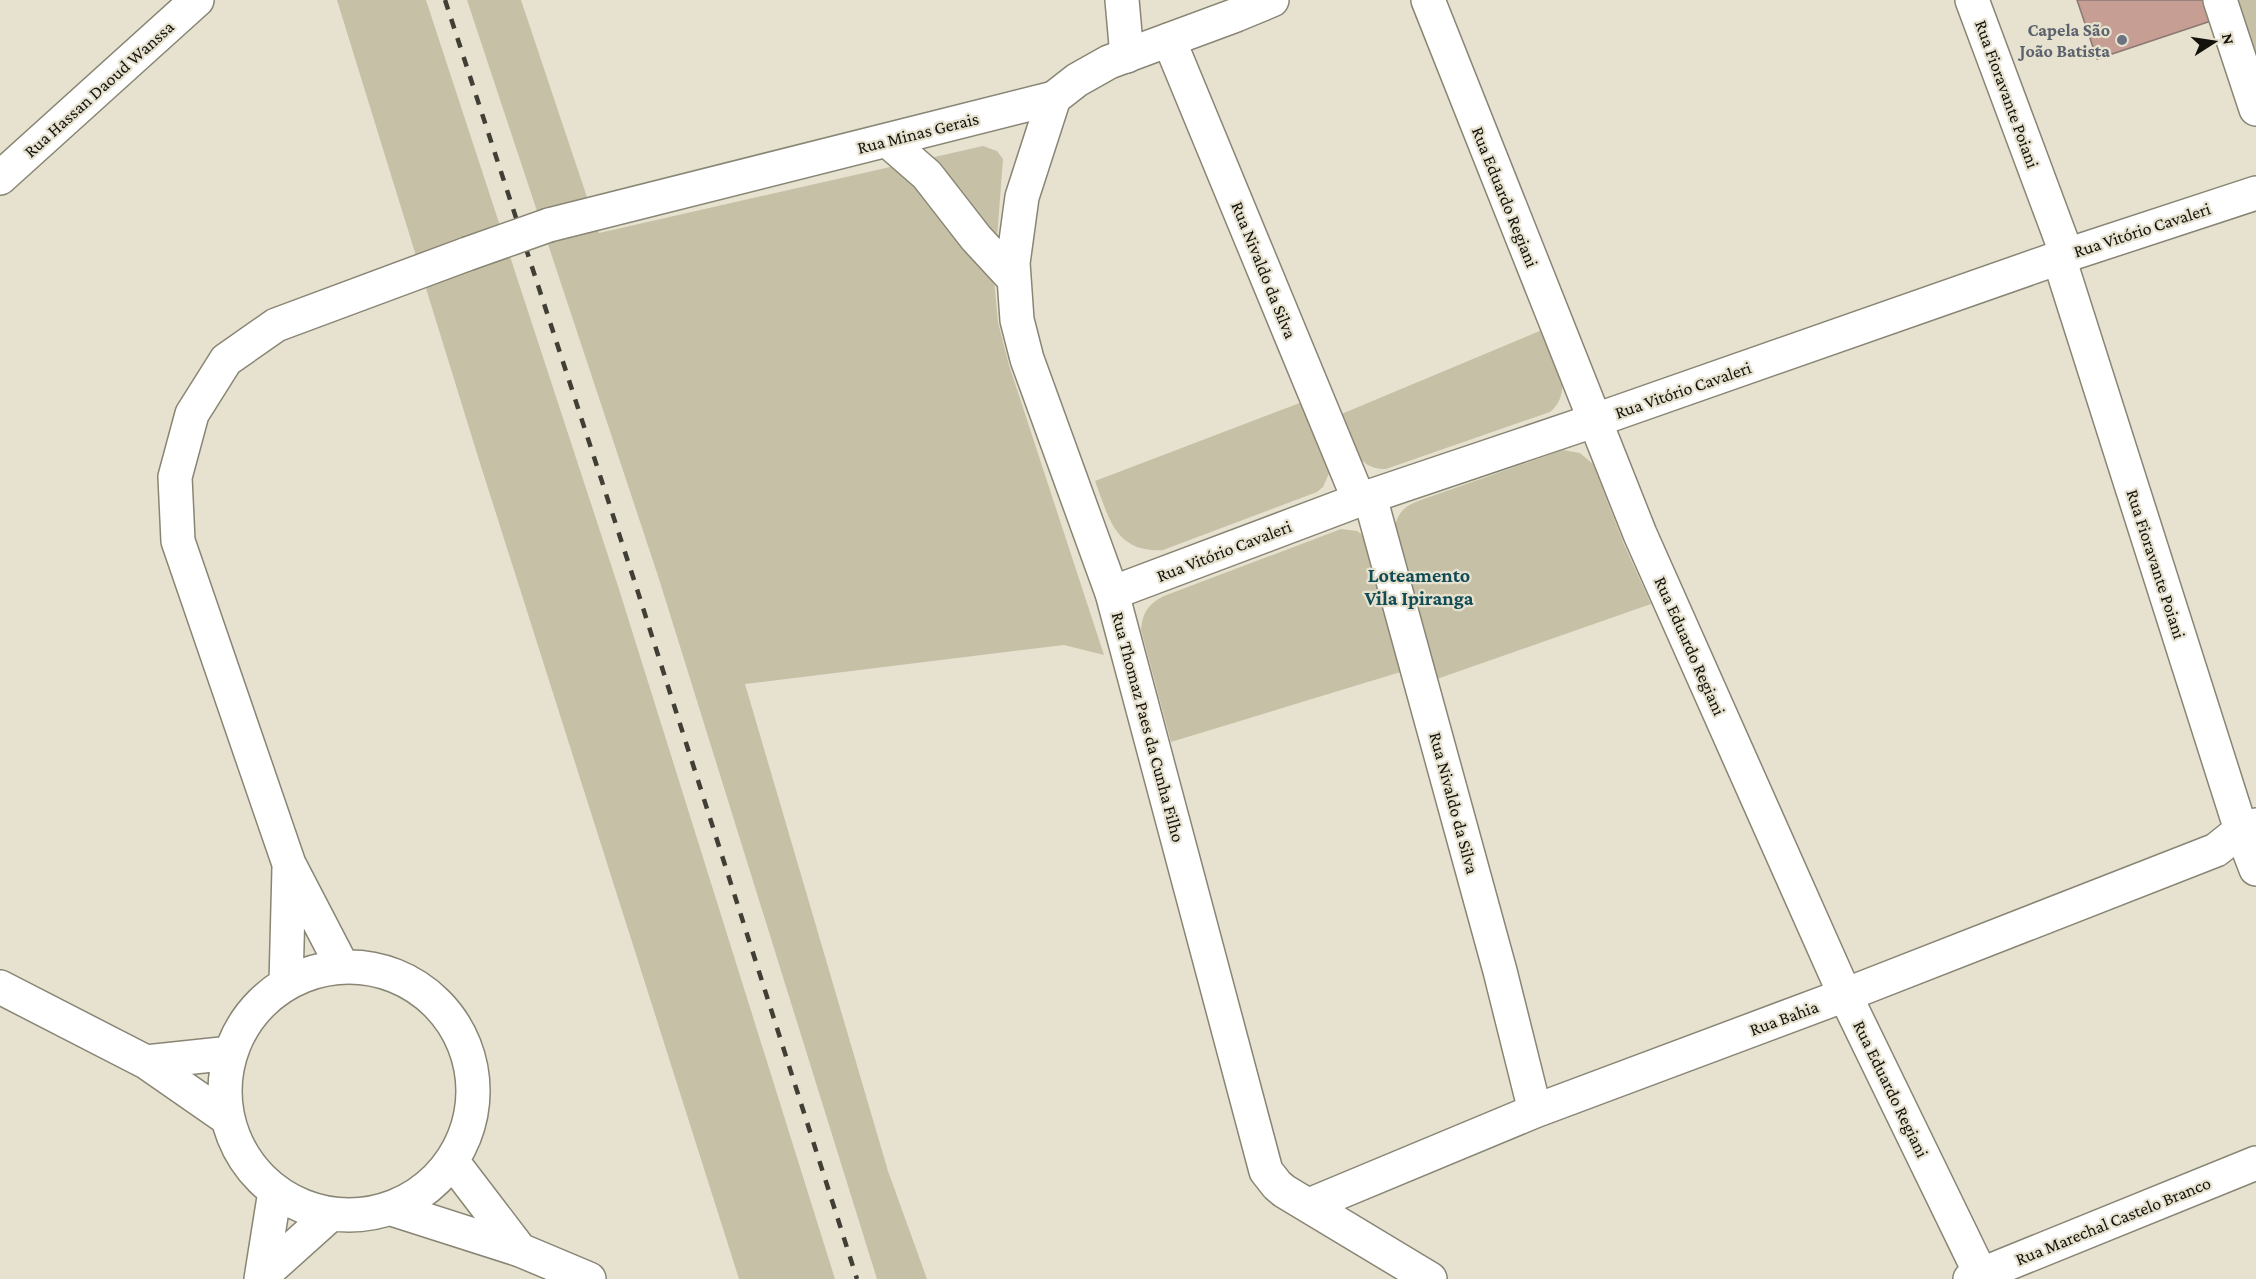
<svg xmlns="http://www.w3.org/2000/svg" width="2256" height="1279" viewBox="0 0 2256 1279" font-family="'Crimson Pro',serif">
	<rect width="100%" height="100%" fill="#e6e2cf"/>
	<path fill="#c6c1a6" d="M337 0H426L618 586 835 1279H739L479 460Z
		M467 0H521L599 233 983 146 997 151 1003 159 994 279 998 322 1009 365 1104 655 1064 645 745 684 888 1171 927 1279H877L659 579Z
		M2235 0H2256V62Z
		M1542 330C1552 355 1577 390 1550 412L1386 469C1355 470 1349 439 1339 415Z
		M1305 401 1330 471 1323 487 1317 492 1163 550C1115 553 1109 518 1095 481Z
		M1563 450 1580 453 1593 464 1623 542 1651 604 1434 680 1395 525C1399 512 1405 506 1418 501Z
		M1341 529 1357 531 1364 536 1404 671 1171 742 1141 630C1142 613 1149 603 1164 596Z"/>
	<path fill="#c69e94" stroke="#8b7873" stroke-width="1.5" d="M2077 0H2204L2211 21 2097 59Z"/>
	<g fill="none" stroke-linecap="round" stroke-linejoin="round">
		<g stroke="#898574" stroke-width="36">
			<path id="minor" d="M1122 0 1127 56
				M2220 0 2256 109
				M1169 40 1359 500
				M0 178 197 0
				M549 225 1054 98
				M1370 497 1500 971 1535 1111
				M1112 593 1359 500 1596 420 2067 255 2256 193
				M342 966 289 864 178 541 175 477 192 414 226 360 276 325 467 254
				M225 1091a124 124 0 1 1 248 0a124 124 0 1 1-248 0Z
				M286 983 289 868
				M0 987 146 1062 228 1119
				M146 1062 231 1053
				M452 1161 520 1250
				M1309 1205 1535 1111 1845 995 2216 850 2241 830 2256 825
				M392 1209 520 1250 589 1279
				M262 1276 331 1214
				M261 1279 275 1191
				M1970 1279 2256 1163"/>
		</g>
		<g stroke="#898574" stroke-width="36">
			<path id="tertiary" d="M1272 0 1236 15 1109 62 1077 80 1054 98 1022 197 1013 263 1017 320 1027 359 1112 593 1266 1171 1277 1185 1284 1191 1430 1279
				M1428 0 1640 534 1845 995 1983 1279
				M1972 0 2067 255
				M888 141 927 175 976 238 1013 278
				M2059 258 2241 830 2256 869"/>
		</g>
		<use href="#minor" stroke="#fff" stroke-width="33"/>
		<use href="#tertiary" stroke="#fff" stroke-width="33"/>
		<path stroke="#413e35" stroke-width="4.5" stroke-dasharray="10 10" stroke-linecap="butt" d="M445 0 636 586 857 1279"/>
		<g stroke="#898574" stroke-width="36" stroke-linecap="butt">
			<path id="minor-bridge" d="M467 254 549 225"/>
		</g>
		<use href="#minor-bridge" stroke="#fff" stroke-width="33"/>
	</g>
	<circle fill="#6b7280" stroke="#e6e2cf" stroke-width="2" cx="2122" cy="40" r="6"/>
	<g text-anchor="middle" stroke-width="4.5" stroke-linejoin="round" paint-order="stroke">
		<g font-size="18" font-weight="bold" fill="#5b616d" stroke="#e6e2cf" text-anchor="end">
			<text x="2110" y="36">Capela São<tspan x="2110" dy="21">João Batista</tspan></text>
		</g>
		<g font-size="18" fill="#14120c" stroke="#e6e2cf">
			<text transform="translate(99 89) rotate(-42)" y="6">Rua Hassan Daoud Wanssa</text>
			<text transform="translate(2007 94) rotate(70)" y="6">Rua Fioravante Poiani</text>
			<text transform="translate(918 133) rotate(-14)" y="6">Rua Minas Gerais</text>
			<text transform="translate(1505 197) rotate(68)" y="6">Rua Eduardo Regiani</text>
			<text transform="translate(2142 230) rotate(-18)" y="6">Rua Vitório Cavaleri</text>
			<text transform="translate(1264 270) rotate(68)" y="6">Rua Nivaldo da Silva</text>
			<text transform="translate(1683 390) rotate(-19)" y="6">Rua Vitório Cavaleri</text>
			<text transform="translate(1224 551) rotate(-21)" y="6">Rua Vitório Cavaleri</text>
			<text transform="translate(2156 564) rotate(72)" y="6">Rua Fioravante Poiani</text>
			<text transform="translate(1690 646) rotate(66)" y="6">Rua Eduardo Regiani</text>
			<text transform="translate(1148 727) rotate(75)" y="6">Rua Thomaz Paes da Cunha Filho</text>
			<text transform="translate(1454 803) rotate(75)" y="6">Rua Nivaldo da Silva</text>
			<text transform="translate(1784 1018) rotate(-20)" y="6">Rua Bahia</text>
			<text transform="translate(1891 1089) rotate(64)" y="6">Rua Eduardo Regiani</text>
			<text transform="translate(2113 1221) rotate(-22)" y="6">Rua Marechal Castelo Branco</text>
		</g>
		<g font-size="20" font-weight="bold" fill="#114c56" stroke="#e6e2cf">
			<text x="1419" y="582">Loteamento<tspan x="1419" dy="23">Vila Ipiranga</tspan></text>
		</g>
	</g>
	<g transform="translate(2214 42) rotate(78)" stroke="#e6e2cf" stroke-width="4.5" paint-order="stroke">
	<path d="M0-4.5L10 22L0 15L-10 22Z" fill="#14120c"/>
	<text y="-9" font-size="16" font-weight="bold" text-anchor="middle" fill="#14120c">N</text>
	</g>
</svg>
